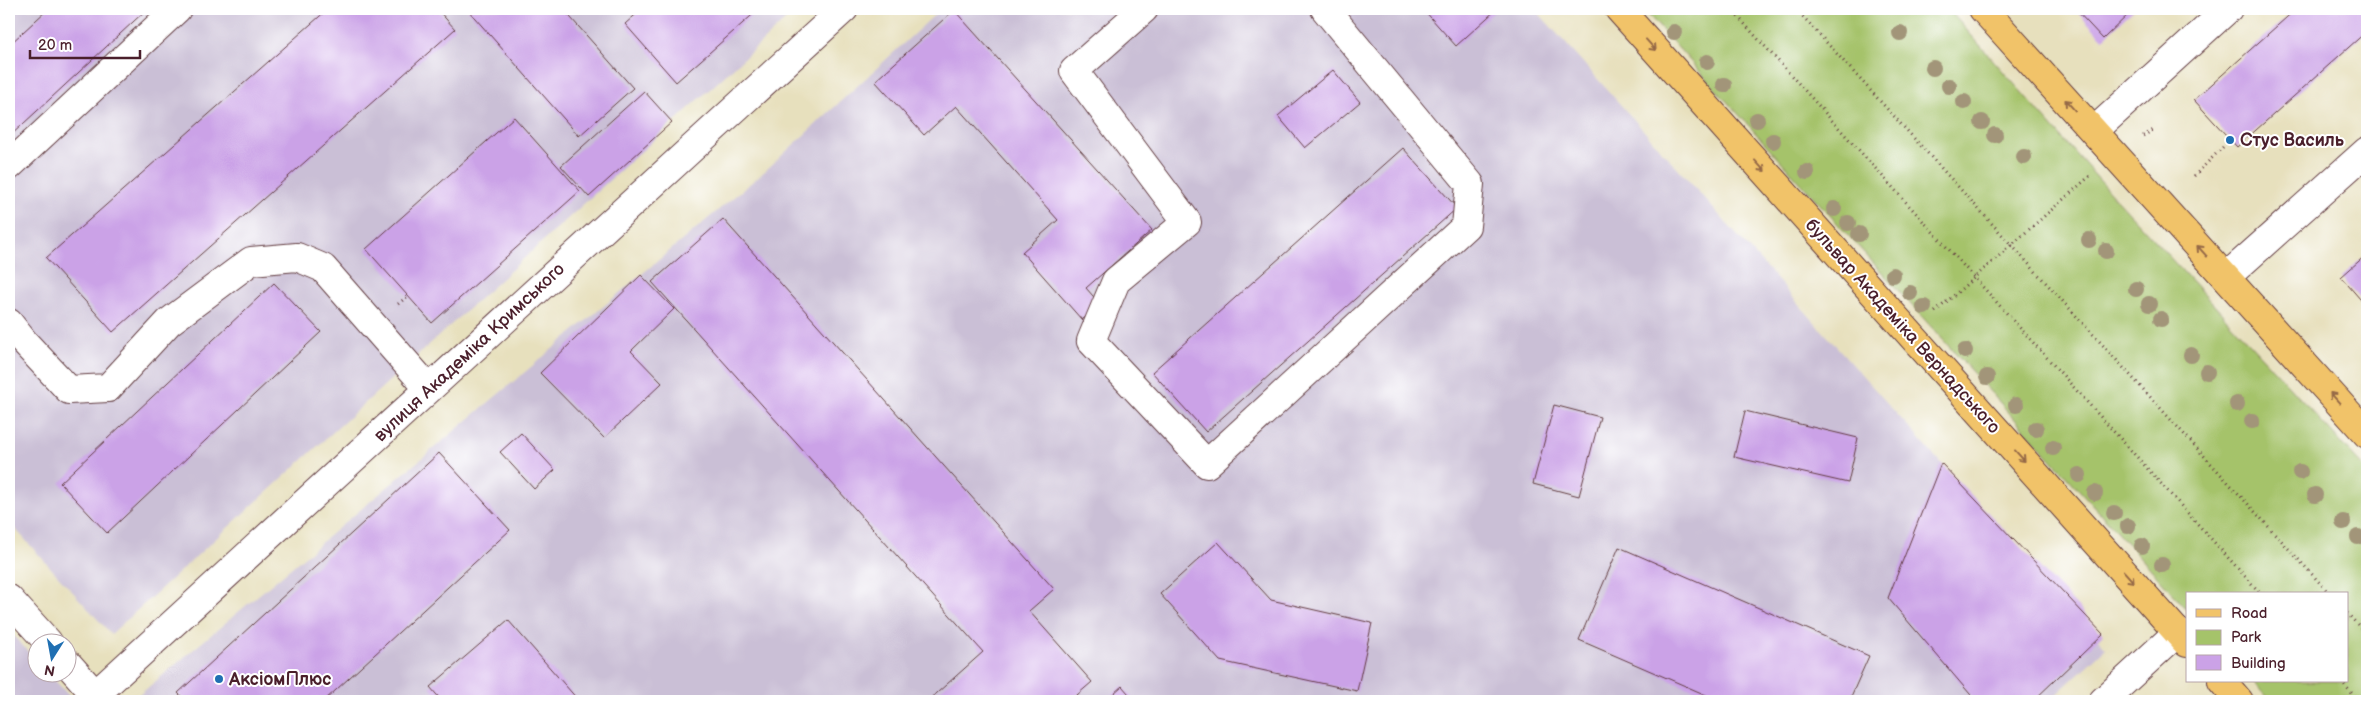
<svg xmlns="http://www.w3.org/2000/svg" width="2376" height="710" viewBox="0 0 2376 710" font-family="'Balsamiq Sans',sans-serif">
	<rect width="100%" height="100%" fill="#fff"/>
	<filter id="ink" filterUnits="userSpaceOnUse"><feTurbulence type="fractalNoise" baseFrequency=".02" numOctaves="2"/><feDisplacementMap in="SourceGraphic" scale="10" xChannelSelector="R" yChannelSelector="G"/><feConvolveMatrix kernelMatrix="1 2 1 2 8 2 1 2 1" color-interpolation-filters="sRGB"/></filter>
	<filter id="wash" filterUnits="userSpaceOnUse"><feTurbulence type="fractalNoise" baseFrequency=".0096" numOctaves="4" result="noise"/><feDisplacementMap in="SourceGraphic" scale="20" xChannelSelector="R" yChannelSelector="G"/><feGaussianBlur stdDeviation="1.12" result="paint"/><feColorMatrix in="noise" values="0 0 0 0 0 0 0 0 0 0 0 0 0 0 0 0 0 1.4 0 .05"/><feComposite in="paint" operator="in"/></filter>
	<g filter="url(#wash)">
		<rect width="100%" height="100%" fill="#e7e0bd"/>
		<path fill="#cabfd6" d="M9 9H798L111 634 9 522Z
			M941 9H1535L2106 648 2049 701H132L765 171Z
			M9 630 37 662 38 672 48 673 74 701H9Z"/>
		<path fill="#a5c36a" stroke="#78714a" d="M1643 9H1948L2116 199 2367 471V701H2271L2253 681H2347V594H2187V609Z"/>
		<g id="blocks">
			<path fill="#cba2e7" d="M48 9H147L9 137V45Z
				M328 9H437L455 29 113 332 46 258Z
				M467 9H563L633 88 579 136Z
				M642 9H759L676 82 625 24Z
				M1423 9H1497L1456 46Z
				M2075 9H2134L2103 39Z
				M2296 9H2367V31L2237 147 2194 100Z
				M954 10 1152 230 1086 288 1100 304 1082 320 1022 252 1058 220 956 106 924 135 875 81Z
				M1333 70 1360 102 1305 148 1278 116Z
				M644 91 672 122 589 197 561 166Z
				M514 117 580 191 432 323 366 249Z
				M1403 148 1457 208 1206 432 1152 372Z
				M723 219 1054 589 1029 611 1092 682 1070 701H928L983 652 652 282Z
				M2367 254V307L2341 277Z
				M641 275 674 309 631 351 662 383 604 438 540 373Z
				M274 283 321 332 107 533 60 483Z
				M1554 405 1600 417 1579 496 1533 484Z
				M1745 411 1858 438 1848 483 1734 457Z
				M521 433 555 470 534 489 500 452Z
				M439 453 510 530 324 701H186L178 693Z
				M1941 463 2103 634 2033 701H1976L1888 598Z
				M1218 542 1271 600 1372 623 1357 691 1220 661 1160 594Z
				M1619 547 1869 656 1849 701H1720L1579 640Z
				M508 620 579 701H442L430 687Z
				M1122 686 1135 701H1105Z"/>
		</g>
	</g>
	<g filter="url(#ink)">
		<use href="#blocks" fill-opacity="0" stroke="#623c41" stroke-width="1"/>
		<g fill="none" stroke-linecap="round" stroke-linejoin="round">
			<g stroke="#623c41" stroke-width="30">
				<path id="minor" d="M1144 9 1074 71 1187 222 1116 281 1091 341 1207 464 1466 226 1470 184 1325 9
					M2094 131 2228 9
					M9 166 177 9
					M2226 277 2367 151
					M9 323 24 342 69 390 108 388 169 322 251 261 297 257 323 268 429 389
					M9 599 48 642
					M68 664 101 701
					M95 695 844 9
					M2103 701 2178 632"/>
			</g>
			<g stroke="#623c41" stroke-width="30">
				<path id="major" d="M1619 9 2187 643
					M1983 9 2367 434
					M2222 681 2239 701"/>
			</g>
			<path stroke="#623c41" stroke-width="3" stroke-dasharray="1 4" stroke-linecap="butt" d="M1731 9 2261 594
				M1796 9 2330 594
				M2143 136 2155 129
				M2194 176 2223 147
				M398 304 408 296
				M1935 312 2090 176
				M2347 613 2367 635
				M2341 681 2359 701"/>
			<use href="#minor" stroke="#fff" stroke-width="28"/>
			<use href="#major" stroke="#f1c369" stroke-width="28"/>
		</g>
		<g fill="#a29579">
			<circle cx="1674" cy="32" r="8"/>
			<circle cx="1900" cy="33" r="8"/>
			<circle cx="1707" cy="62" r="8"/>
			<circle cx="1933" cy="68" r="8"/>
			<circle cx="1724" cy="85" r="8"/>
			<circle cx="1949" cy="86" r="8"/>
			<circle cx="1964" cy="102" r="8"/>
			<circle cx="1757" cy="120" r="8"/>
			<circle cx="1982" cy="122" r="8"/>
			<circle cx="1995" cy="135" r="8"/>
			<circle cx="1773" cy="141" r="8"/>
			<circle cx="2024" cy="157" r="8"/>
			<circle cx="1807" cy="172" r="8"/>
			<circle cx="1834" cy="209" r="8"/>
			<circle cx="1848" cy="223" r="8"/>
			<circle cx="1859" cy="234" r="8"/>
			<circle cx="2089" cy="240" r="8"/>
			<circle cx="2106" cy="251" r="8"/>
			<circle cx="1893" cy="275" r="8"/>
			<circle cx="2136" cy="289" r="8"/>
			<circle cx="1910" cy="293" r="8"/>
			<circle cx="2149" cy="304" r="8"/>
			<circle cx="1924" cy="307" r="8"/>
			<circle cx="2161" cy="319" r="8"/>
			<circle cx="1965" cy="351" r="8"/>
			<circle cx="2191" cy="355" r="8"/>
			<circle cx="2207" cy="372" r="8"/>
			<circle cx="1987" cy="377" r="8"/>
			<circle cx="2237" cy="404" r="8"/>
			<circle cx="2016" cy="405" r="8"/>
			<circle cx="2252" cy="421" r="8"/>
			<circle cx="2036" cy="429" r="8"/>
			<circle cx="2053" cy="448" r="8"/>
			<circle cx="2300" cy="472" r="8"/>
			<circle cx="2079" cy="475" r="8"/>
			<circle cx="2095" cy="493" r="8"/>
			<circle cx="2315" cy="495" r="8"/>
			<circle cx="2114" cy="513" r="8"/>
			<circle cx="2343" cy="522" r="8"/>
			<circle cx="2128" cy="526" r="8"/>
			<circle cx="2358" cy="537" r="8"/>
			<circle cx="2142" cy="546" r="8"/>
			<circle cx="2162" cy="565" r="8"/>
		</g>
		<defs><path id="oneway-shaft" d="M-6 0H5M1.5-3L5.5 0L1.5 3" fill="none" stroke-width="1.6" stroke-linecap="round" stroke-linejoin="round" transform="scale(1.25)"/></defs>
		<g stroke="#956947">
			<use href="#oneway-shaft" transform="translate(1651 45) rotate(48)"/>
			<use href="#oneway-shaft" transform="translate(2070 105) rotate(-132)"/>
			<use href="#oneway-shaft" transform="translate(1760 166) rotate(48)"/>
			<use href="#oneway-shaft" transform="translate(2202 251) rotate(-132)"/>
			<use href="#oneway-shaft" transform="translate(2335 398) rotate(-132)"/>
			<use href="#oneway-shaft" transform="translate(2020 456) rotate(48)"/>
			<use href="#oneway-shaft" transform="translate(2129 577) rotate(48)"/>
		</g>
	</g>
	<g fill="#1f6fb2" stroke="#fff" stroke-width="2">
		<circle cx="2230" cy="140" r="5"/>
		<circle cx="219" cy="679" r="5"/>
	</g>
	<g text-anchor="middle" stroke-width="4" stroke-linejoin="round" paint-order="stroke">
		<g font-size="18" font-weight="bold" fill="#4a1f2b" stroke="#fff" text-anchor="start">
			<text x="2240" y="146">Стус Василь</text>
			<text x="229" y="685">АксіомПлюс</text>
		</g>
		<g font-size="18" fill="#4a1f2b" stroke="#fff">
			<text transform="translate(1903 326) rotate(48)" y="6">бульвар Академіка Вернадського</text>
			<text transform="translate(469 352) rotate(-43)" y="6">вулиця Академіка Кримського</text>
		</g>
	</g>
	<rect width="2376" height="710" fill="none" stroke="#fff" stroke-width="30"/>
	<rect x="2186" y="592" width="162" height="90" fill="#ffffff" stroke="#b7a5aa"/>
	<rect x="2196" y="609" width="25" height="8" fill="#f1c369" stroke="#b7a5aa"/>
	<text x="2231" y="618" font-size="15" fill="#4a1f2b">Road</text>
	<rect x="2196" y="630" width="25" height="15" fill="#a5c36a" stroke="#b7a5aa"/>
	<text x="2231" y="642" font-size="15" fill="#4a1f2b">Park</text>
	<rect x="2196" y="655" width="25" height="15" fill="#cba2e7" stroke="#b7a5aa"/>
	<text x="2231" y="668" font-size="15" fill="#4a1f2b">Building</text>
	<g transform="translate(52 658) rotate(191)"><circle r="24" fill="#ffffff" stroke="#b7a5aa"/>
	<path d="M0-4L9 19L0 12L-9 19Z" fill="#1f6fb2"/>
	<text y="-8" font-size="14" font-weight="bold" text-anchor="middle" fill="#4a1f2b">N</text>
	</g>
	<path d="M30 50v8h110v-8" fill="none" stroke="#4a1f2b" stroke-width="2.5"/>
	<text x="38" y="50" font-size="15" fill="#4a1f2b" stroke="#ffffff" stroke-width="4" paint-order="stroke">20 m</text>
</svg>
